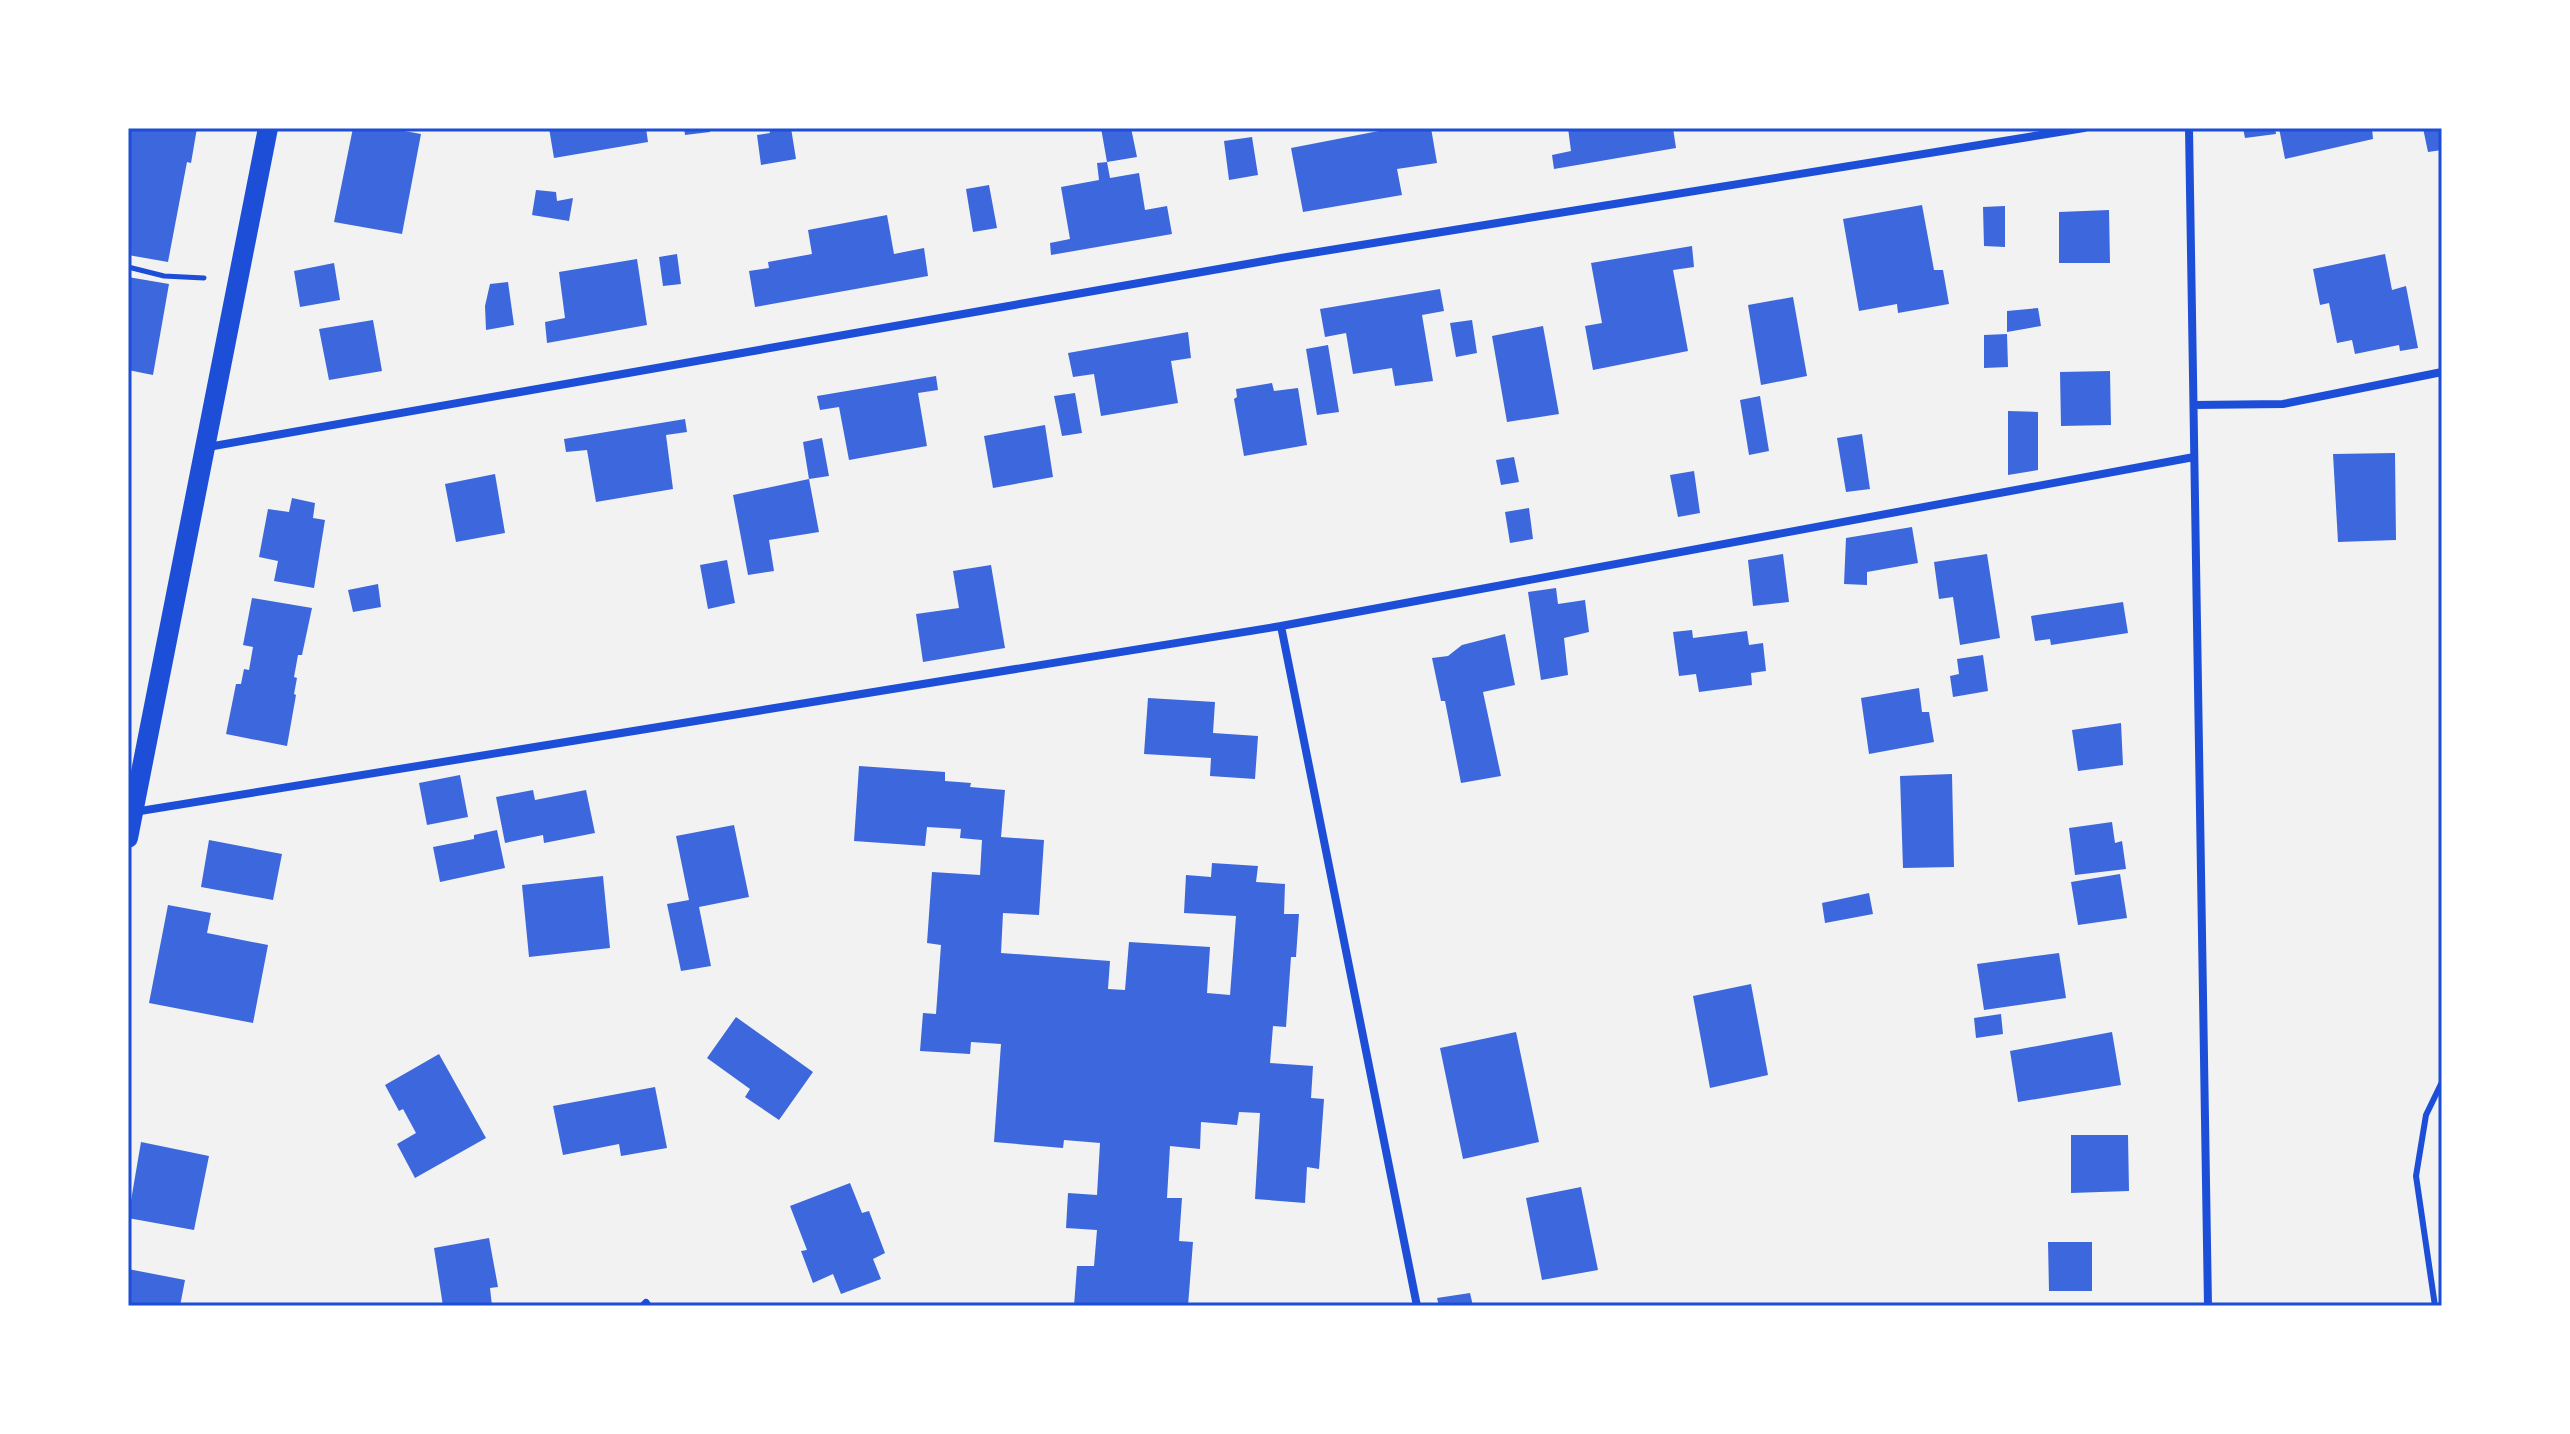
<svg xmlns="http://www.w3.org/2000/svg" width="2570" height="1434" viewBox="0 0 2570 1434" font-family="'Roboto Condensed',sans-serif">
	<rect width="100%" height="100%" fill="#f2f2f2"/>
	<path fill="#3d67dc" d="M129 128H197L191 163 187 162 168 262 128 255Z
		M353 128H388L421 134 402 234 334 222Z
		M549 128H646L648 142 554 158Z
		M684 128H710V132L685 135Z
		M769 128H791L796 159 761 165 757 135 770 133Z
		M1101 128H1131L1137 157 1107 162Z
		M1383 128H1431L1437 163 1397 169 1402 195 1303 212 1291 148 1384 130Z
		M1568 128H1673L1676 148 1554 169 1552 155 1571 151Z
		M2243 128H2275L2276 134 2245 138Z
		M2279 128H2372L2373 139 2285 159Z
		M2423 128H2442V150L2428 152Z
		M1252 137 1258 175 1229 180 1224 141Z
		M1107 162 1110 178 1139 173 1145 210 1167 206 1172 234 1051 255 1050 243 1070 239 1061 187 1099 180 1097 163Z
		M989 185 997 228 973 232 966 189Z
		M536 190 556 192 557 201 573 198 569 221 532 215Z
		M1922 205 1934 270H1943L1949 304 1898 313 1897 304 1859 311 1843 219Z
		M2005 206V247L1984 246 1983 207Z
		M2109 210 2110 263H2059V212Z
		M887 215 894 254 924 248 928 276 755 307 749 271 769 268 768 262 812 254 808 230Z
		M1692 246 1694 267 1673 270 1688 351 1593 370 1585 326 1602 323 1591 263Z
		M677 254 681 284 663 286 659 257Z
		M2385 254 2392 290 2406 286 2418 348 2400 351 2399 345 2355 354 2352 340 2337 343 2329 303 2320 305 2313 269Z
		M637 259 647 325 547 343 545 322 565 318 559 272Z
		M334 263 340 300 300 307 294 271Z
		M128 277 169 284 153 375 128 370Z
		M508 282 514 325 486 330 485 306 490 284Z
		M1440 289 1444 311 1422 315 1433 381 1395 386 1392 368 1353 374 1346 333 1325 337 1320 309Z
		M1793 297 1807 376 1761 385 1748 305Z
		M2038 308 2041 326 2007 332V311Z
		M373 320 382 371 329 380 319 329Z
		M1472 320 1477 353 1456 357 1450 323Z
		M1543 326 1559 414 1507 422 1492 336Z
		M1188 332 1191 358 1171 361 1178 403 1101 416 1094 374 1073 377 1068 353Z
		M2007 334 2008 367 1984 368V335Z
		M1328 345 1339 412 1317 415 1306 349Z
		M2110 371 2111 425 2061 426 2060 372Z
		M936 376 938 390 918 393 927 446 849 460 839 407 820 410 817 396Z
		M1272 383 1274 391 1298 388 1307 445 1244 456 1234 399 1237 397 1236 389Z
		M1075 393 1082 433 1062 436 1054 396Z
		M1760 396 1769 451 1749 455 1740 400Z
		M2008 411 2038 412V470L2008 475Z
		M685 419 687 432 666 435 673 489 596 502 587 450 566 452 564 439Z
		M1045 425 1053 477 993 488 984 436Z
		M1862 434 1870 489 1846 492 1837 438Z
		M822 438 829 476 809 479 803 442Z
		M2395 453 2396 540 2338 542 2333 454Z
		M1514 457 1519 482 1501 485 1496 460Z
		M1694 471 1700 513 1678 517 1670 475Z
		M495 474 505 533 456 542 445 484Z
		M809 479 819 532 769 540 774 571 748 575 733 495Z
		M292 498 315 503 313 518 325 520 314 588 274 581 278 561 259 557 268 509 289 512Z
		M1529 508 1533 539 1510 543 1505 512Z
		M1912 527 1918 563 1867 572V585L1844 584 1846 538Z
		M1783 554 1789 602 1753 606 1748 560Z
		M1987 554 2000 638 1960 645 1953 597 1939 599 1934 562Z
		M727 560 735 603 708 609 700 565Z
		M991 565 1005 648 923 662 916 614 959 608 953 571Z
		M378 584 381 607 353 612 348 590Z
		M1556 588 1558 604 1585 600 1589 632 1564 638 1568 675 1541 680 1528 592Z
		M252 598 312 608 302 655H298L294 677 297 678 294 694 296 695 287 746 226 734 236 684H241L244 669 249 670 253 647 243 645Z
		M2123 602 2128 633 2051 645 2050 639 2035 641 2031 616Z
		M1692 630 1693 638 1747 631 1749 645 1763 643 1766 671 1751 673 1752 685 1699 692 1696 674 1679 676 1673 632Z
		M1505 634 1515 685 1483 692 1501 776 1461 783 1445 701H1441L1432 658 1448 656 1462 645Z
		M1983 655 1988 691 1953 697 1950 676 1959 674 1957 659Z
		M1919 688 1922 712H1929L1934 742 1869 754 1861 698Z
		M1148 698 1215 702 1213 733 1258 736 1255 779 1210 776 1211 758 1144 754Z
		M2121 723 2123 765 2078 771 2072 730Z
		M859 766 945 772V781L971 783 970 787 1005 790 1001 837 1044 840 1039 915 1003 913 1001 953 1110 961 1108 989 1125 990 1129 942 1210 947 1207 993 1230 995 1236 916 1184 913 1186 875 1211 877 1212 863 1258 866 1256 882 1285 884 1284 914H1299L1296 957H1291L1286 1027 1273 1026 1270 1063 1313 1066 1311 1098 1324 1099 1319 1169 1307 1167 1305 1203 1255 1199 1260 1113 1239 1112 1237 1125 1201 1122 1200 1149 1170 1146 1167 1198H1182L1179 1241 1193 1242 1188 1306H1074L1077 1266H1094L1097 1230 1066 1228 1068 1193 1097 1195 1100 1143 1064 1140 1063 1148 994 1142 1001 1044 971 1042 970 1054 920 1051 923 1013 936 1014 941 945 927 943 932 872 980 875 982 840 960 838 961 829 927 827 925 846 854 841Z
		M1952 774 1954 867 1903 868 1900 776Z
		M460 775 468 817 427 825 419 783Z
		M533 790 535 800 586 790 595 833 544 843 543 835 505 843 496 797Z
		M2112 822 2115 843 2122 841 2126 869 2075 875 2069 828Z
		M734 825 749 897 699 907 711 966 681 971 667 904 689 900 676 836Z
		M497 830 505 868 440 882 433 847 474 839V835Z
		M209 840 282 854 273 900 201 887Z
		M2120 874 2127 918 2078 925 2071 882Z
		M603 876 610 948 529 957 522 885Z
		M1869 893 1873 914 1825 923 1822 903Z
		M168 905 211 913 207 933 268 945 253 1023 149 1003Z
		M2059 953 2066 998 1984 1010 1977 964Z
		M1751 984 1768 1075 1710 1088 1693 996Z
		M2001 1014 2003 1034 1976 1038 1974 1018Z
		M736 1017 813 1072 779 1120 745 1097 750 1089 707 1058Z
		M1516 1032 1539 1142 1463 1159 1440 1048Z
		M2112 1032 2121 1085 2018 1102 2010 1051Z
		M439 1054 486 1138 415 1178 397 1144 416 1133 403 1109 399 1111 385 1085Z
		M655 1087 667 1148 621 1156 619 1144 563 1155 553 1106Z
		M2071 1135H2128L2129 1191 2071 1193Z
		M141 1142 209 1156 194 1230 128 1218Z
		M850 1183 862 1213 869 1211 885 1253 873 1259 881 1279 841 1294 833 1274 813 1283 801 1251 807 1250 790 1206Z
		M1581 1187 1598 1270 1542 1280 1526 1198Z
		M489 1238 498 1287 490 1288 492 1306H443L434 1248Z
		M2048 1242H2092V1291H2049Z
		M128 1269 185 1280 180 1306H128Z
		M1470 1293 1473 1306H1439L1437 1298Z"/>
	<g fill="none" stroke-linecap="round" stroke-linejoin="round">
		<path stroke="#1d4ed8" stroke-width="5" d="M128 267 164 276 204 278"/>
		<path stroke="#1d4ed8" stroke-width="6" d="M2435 1306 2416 1176 2426 1115 2442 1082"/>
		<path stroke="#1d4ed8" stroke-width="8" d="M2189 128 2208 1306
			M2194 405 2283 404 2442 372
			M208 447 1281 258 2084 128
			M1281 626 1417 1306
			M134 812 1281 626 2194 457
			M643 1306 646 1303"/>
		<path stroke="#1d4ed8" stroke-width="20" d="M128 838 268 128"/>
	</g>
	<rect width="2570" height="1434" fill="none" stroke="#ffffff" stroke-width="260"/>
	<rect x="130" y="130" width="2310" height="1174" fill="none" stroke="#1d4ed8" stroke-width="3"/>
</svg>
